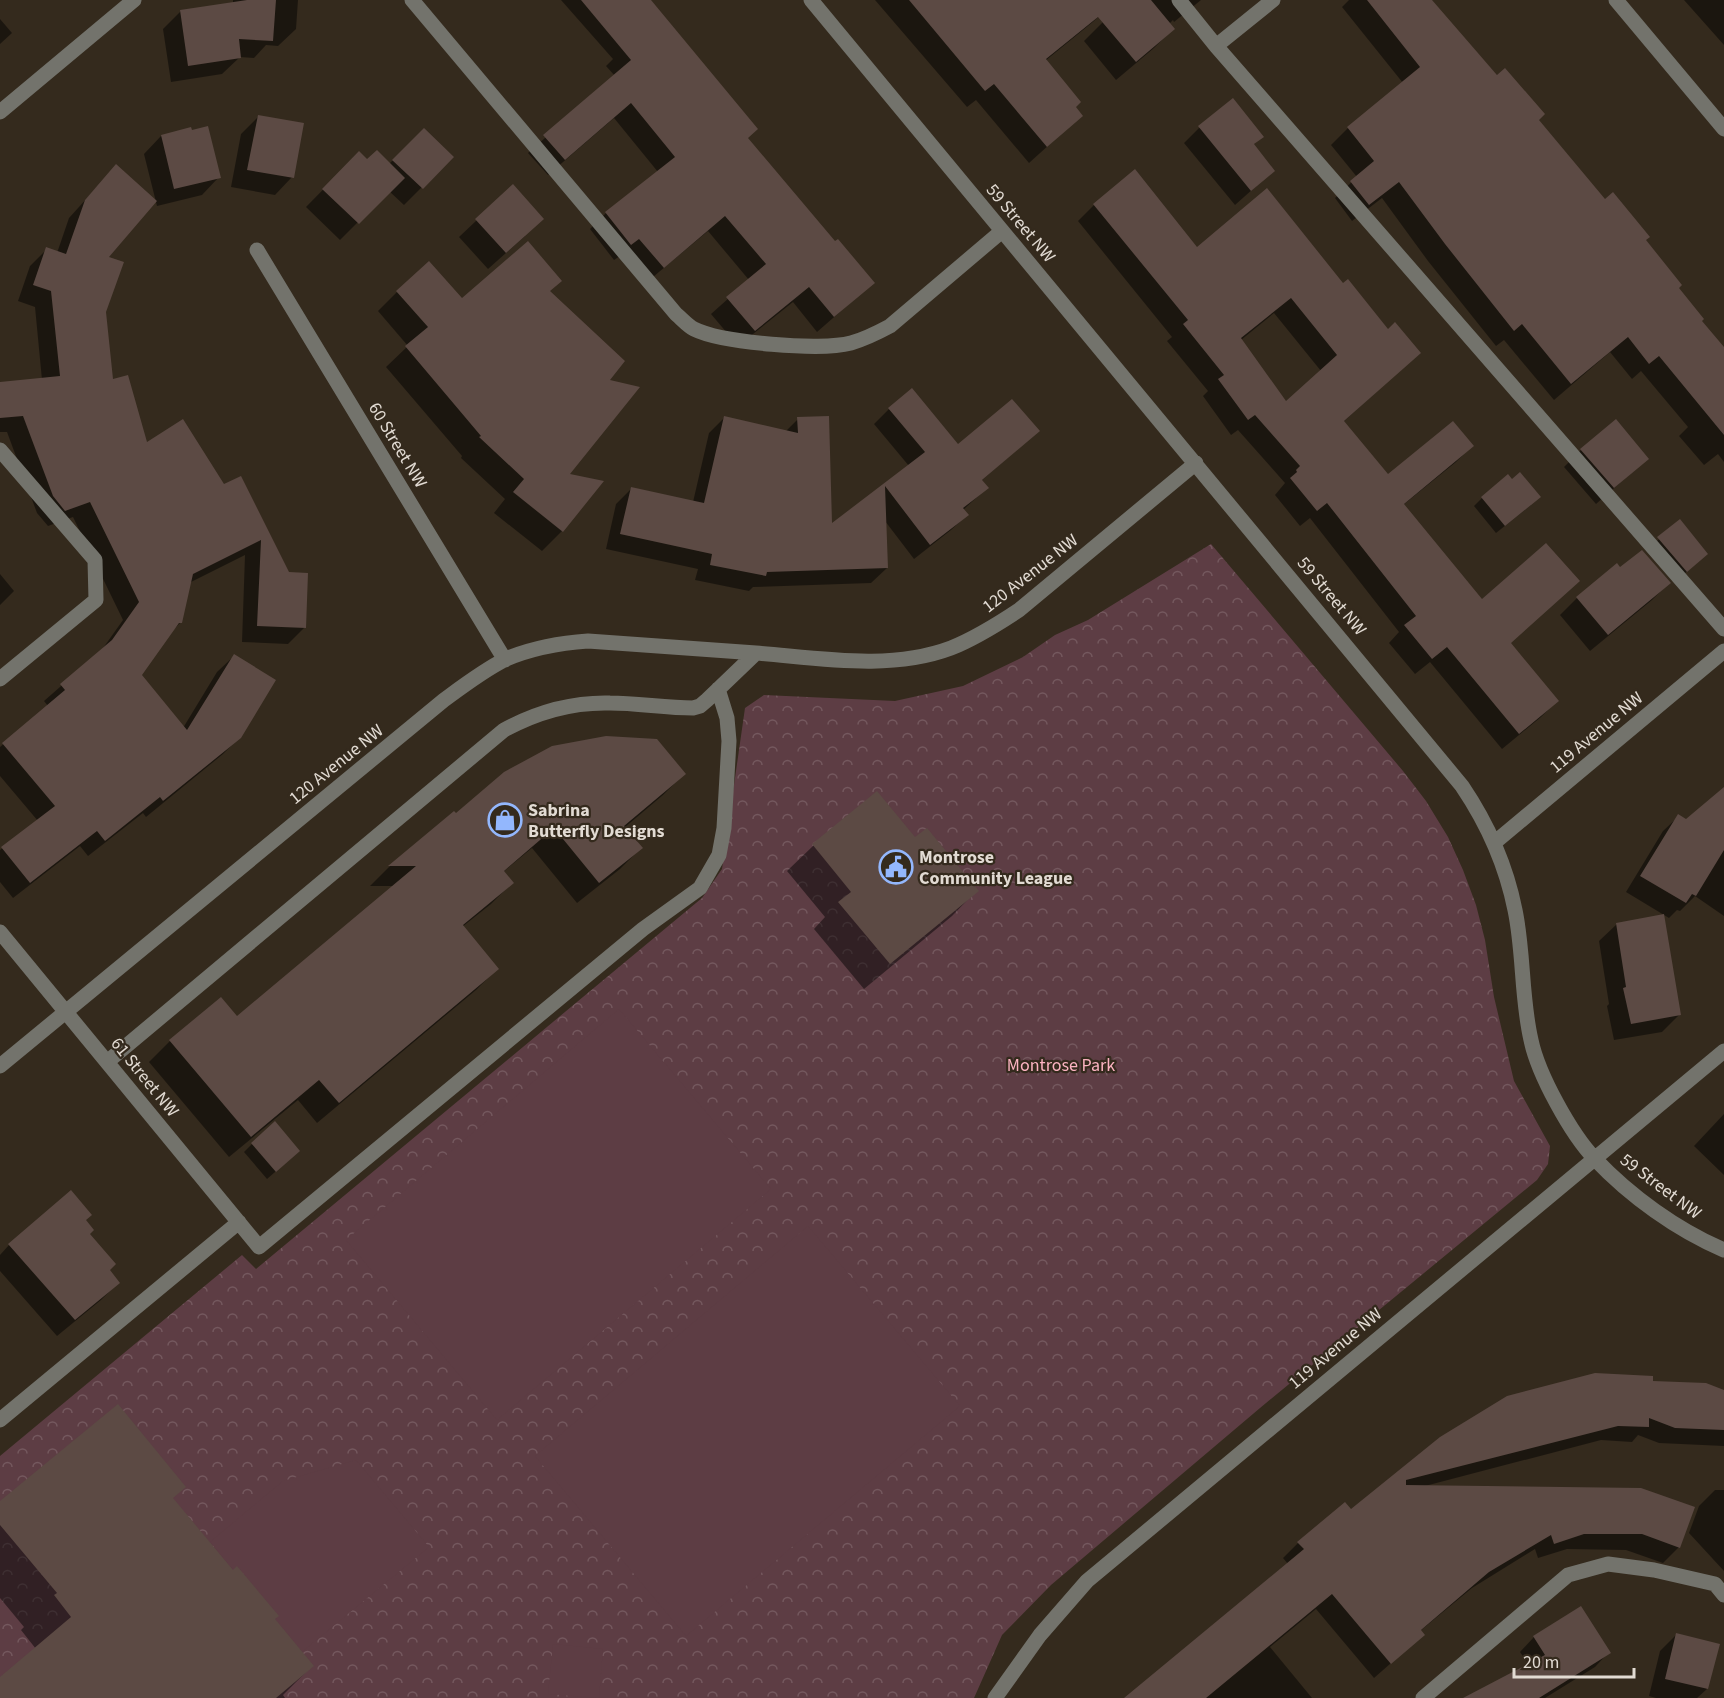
<svg xmlns="http://www.w3.org/2000/svg" width="1724" height="1698" viewBox="0 0 1724 1698" font-family="'Source Sans 3',sans-serif">
	<defs>
		<pattern id="park-crowns" width="20" height="18" patternUnits="userSpaceOnUse" patternTransform="scale(1.5)"><rect width="20" height="18" fill="#5d3d44"/><path d="M2 6a3 3 0 1 1 6 0M12 15a3 3 0 1 1 6 0" fill="none" stroke="#74585e"/></pattern>
	</defs>
	<rect width="100%" height="100%" fill="#342a1d"/>
	<path fill="url(#park-crowns)" d="M1211 544 1403 771 1426 801 1448 837 1463 870 1476 905 1485 940 1494 997 1514 1081 1550 1146 1548 1164 1537 1180 1260 1408 1051 1585 1002 1635 974 1698H0V1456L242 1255 256 1269 702 898 722 869 745 708 764 695 895 701 963 686 1023 657 1055 635 1088 620Z"/>
	<path fill="#5d3d44" d="M619 1009 771 1189 497 1420 346 1240Z
		M808 1226 960 1406 686 1636 535 1456Z
		M356 1460 429 1547 302 1652 274 1620 278 1616 237 1566 233 1570 210 1542 283 1481Z
		M553 1644 603 1649 599 1698 548 1694Z"/>
	<path fill="#0007" fill-rule="evenodd" d="M233 0H298L296 29 278 46 266 45 254 58 240 57 222 74 171 82 163 29 181 11 233 4Z
		M561 0H649L747 139 835 243 873 283 817 332 793 302 738 346 711 314 749 280 708 231 647 282 623 254 614 260 590 229 606 213 658 172 614 118 548 175 528 153 615 76 606 66 613 59Z
		M875 0H1108L1111 4 1094 21 1045 61 1081 116 1029 163 976 100 967 107Z
		M1130 0H1201L1174 22 1173 20 1169 24 1173 29 1154 48 1116 80 1084 41 1103 22Z
		M1349 0H1430L1537 120 1604 201 1644 240 1700 321 1724 350V462L1718 454 1704 465 1679 436 1688 427 1641 371 1632 379 1610 352 1554 400 1504 340 1496 346 1428 261 1382 198 1352 221 1335 198 1357 177 1331 145 1348 128 1403 83 1342 7Z
		M1684 0H1724V45Z
		M0 19 12 33 0 44Z
		M258 117 292 177 275 195 231 187 241 134Z
		M1199 128 1262 136 1253 145 1273 171 1235 205 1184 143Z
		M424 130 452 157 404 205 389 191 340 240 306 207 359 153 367 161 389 164Z
		M161 136 219 177 202 195 157 206 144 154Z
		M116 166 107 258 105 311 112 381 146 444 224 486 241 478 305 627 288 644 242 642 245 555 189 583 181 622 170 633 140 675 183 728 217 672 234 656 240 737 223 754 146 817 143 813 88 856 80 846 13 898 0 882V850L38 821 0 776V747L48 706 44 701 101 651 123 620 73 517 48 526 37 513 7 432H0V383L42 380 35 307 18 301 30 266 47 249 57 253 69 218Z
		M1094 205 1197 249 1342 285 1388 331 1419 353 1343 422 1388 476 1472 446 1456 462 1403 505 1510 644 1557 701 1541 717 1502 749 1430 662 1415 674 1389 643 1399 632 1310 518 1300 526 1275 495 1285 483 1238 430 1231 435 1203 396 1208 391 1167 341 1172 337 1078 221ZM1274 313 1321 371 1285 403 1241 340Z
		M477 220 525 236 488 269 459 237Z
		M397 292 461 300 549 292 607 381 568 475 601 482 562 531 542 551 494 513 505 499 461 458 462 456 386 367 408 346 378 311Z
		M889 409 958 446 1038 431 981 481 987 488 963 510 967 515 951 530 914 559 885 521 887 568 871 583 753 587 749 591 695 580 698 569 606 549 616 504 631 489 693 502 709 433 724 418 785 432 798 419 831 526 909 466 874 424Z
		M1581 450 1647 459 1596 504 1564 467Z
		M1482 498 1531 505 1496 533 1474 506Z
		M1680 521 1698 562 1678 579 1650 547Z
		M1620 569 1669 583 1652 600 1590 651 1560 615 1577 598Z
		M0 574 14 591 0 605Z
		M684 774 663 795 624 828 641 848 620 869 577 903 532 848 503 872 512 883 491 904 462 927 497 969 476 990 317 1123 298 1100 229 1157 149 1062 170 1041 237 1018 394 886H370L389 867 454 813 456 815Z
		M1724 789V916L1695 896 1680 911 1677 910 1669 918 1626 892 1663 831 1679 816 1687 821Z
		M877 793 915 839 977 890 952 916 864 989 814 929 825 917 787 871 813 846Z
		M1617 924 1679 1015 1662 1032 1614 1040 1607 1006 1609 1004 1599 941Z
		M1724 1114V1175L1694 1146Z
		M252 1144 290 1159 267 1179 244 1152Z
		M84 1221 88 1234 108 1270 118 1283 101 1300 57 1336 0 1271V1255L9 1245Z
		M1652 1383 1724 1392V1446L1659 1443 1638 1435 1632 1442 1601 1440 1425 1486 1641 1489 1679 1547 1663 1563 1626 1550 1567 1549 1538 1558 1535 1549 1472 1588 1420 1631 1423 1635 1374 1678 1316 1609 1270 1647 1312 1698H1127L1288 1564 1283 1558 1298 1543 1351 1511 1440 1438Z
		M1715 1490H1724V1571L1689 1533 1699 1506Z
		M172 1499 312 1666 283 1695 285 1698H0V1678L36 1649 21 1630 24 1627 0 1598V1503Z
		M1677 1634 1707 1689 1697 1698H1656L1649 1696 1660 1651Z
		M1534 1637 1609 1652 1595 1667 1545 1698H1478L1529 1665 1520 1652Z"/>
	<path fill="#5c4a44" fill-rule="evenodd" d="M247 0H276L273 41 239 39 241 58 188 66 180 10Z
		M581 0H651L758 129 748 138 835 241 838 239 875 283 834 317 809 287 755 331 726 297 766 264 725 216 664 268 639 239 631 245 605 212 675 157 631 103 565 160 543 135 631 60Z
		M909 0H1151L1175 29 1136 62 1098 17 1046 59 1081 102 1076 107 1083 116 1047 147 994 84 985 91Z
		M1367 0H1432L1497 75 1505 68 1545 114 1539 120 1605 199 1613 192 1650 237 1646 240 1682 285 1679 288 1704 319 1702 321 1724 347V435L1659 356 1649 364 1628 337 1571 384 1522 324 1514 331 1445 244 1399 182 1369 205 1350 181 1374 161 1347 127 1420 67Z
		M1233 98 1264 137 1254 144 1275 171 1251 191 1198 126Z
		M258 115 304 123 294 178 247 170Z
		M208 126 221 178 174 189 161 135 191 127 192 130Z
		M424 128 454 157 423 189 392 160Z
		M377 150 405 178 359 224 322 189 359 151 367 159Z
		M116 164 157 201 109 257 124 262 106 312 113 379 128 375 147 442 183 419 224 484 241 476 289 572 308 573 306 628 257 626 261 540 193 574 182 623H179L142 675 187 730 234 654 276 680 241 738 163 801 160 797 105 841 97 831 30 883 1 847 55 806 2 743 65 690 60 684 112 640 139 602 90 502 65 511 53 496 23 416 0 418V382L60 376 51 291 33 285 46 247 66 254 85 200Z
		M1135 169 1197 247 1267 188 1343 283 1348 279 1388 329 1395 322 1421 353 1344 421 1388 474 1453 421 1474 446 1404 504 1482 599 1546 543 1580 581 1511 643 1559 701 1519 734 1447 647 1432 659 1404 625 1416 616 1327 503 1317 511 1290 478 1297 472 1296 470 1300 466 1255 415 1248 420 1218 379 1224 375 1183 324 1188 320 1093 204ZM1291 298 1337 355 1286 401 1241 338Z
		M513 184 544 219 506 253 475 219Z
		M528 241 562 281 550 291 625 361 610 380 640 387 570 474 604 481 563 532 513 492 524 479 479 437 481 436 405 346 428 327 396 291 429 261 462 298Z
		M912 388 958 444 1012 399 1040 431 982 480 989 488 963 508 969 515 930 545 885 486 888 568 767 572 766 576 710 565 712 554 620 534 631 487 704 503 724 416 798 433 797 417 829 416 832 523 925 452 888 408Z
		M1616 419 1649 459 1614 488 1580 449Z
		M1520 472 1541 497 1505 526 1481 497 1508 474 1512 479Z
		M1680 519 1708 554 1687 572 1657 537Z
		M1642 550 1671 583 1608 635 1576 597 1617 563 1620 567Z
		M606 736 657 739 686 774 624 826 643 848 599 883 554 828 504 871 514 883 463 925 499 969 339 1103 319 1080 251 1137 169 1040 221 997 237 1016 416 866H388L454 811 456 813 504 772 552 746Z
		M1724 787V850L1696 896 1692 894 1686 903 1640 876 1678 814 1686 819Z
		M877 791 915 837 927 828 979 891 890 964 838 902 851 892 812 844Z
		M1664 914 1681 1015 1631 1024 1623 988 1626 987 1616 923Z
		M275 1121 300 1151 276 1172 251 1143Z
		M71 1190 92 1215 86 1220 94 1230 90 1234 116 1264 110 1270 120 1283 75 1320 8 1244Z
		M1595 1373 1653 1376V1381L1706 1383 1724 1390V1430L1675 1428 1649 1418V1427L1618 1426 1406 1480V1485L1641 1488 1695 1507 1680 1548 1642 1534H1584L1554 1544 1551 1535 1489 1572 1421 1630 1425 1635 1391 1664 1332 1594 1206 1698H1124L1304 1549 1297 1542 1345 1502 1351 1509 1440 1437 1507 1396Z
		M118 1404 186 1487 173 1498 233 1570 237 1566 279 1616 275 1619 314 1666 276 1698H0V1677L71 1617 54 1595 57 1593 0 1525V1501Z
		M1581 1606 1611 1653 1539 1698H1463L1545 1655 1533 1636Z
		M1676 1633 1720 1644 1708 1689 1665 1679Z"/>
	<g fill="none" stroke-linecap="round" stroke-linejoin="round">
		<path stroke="#73736c" stroke-width="15" d="M412 0 676 314C682 319 688 326 694 329 722 343 821 351 851 343 865 339 877 333 890 326L1002 231
			M811 0 1462 786C1487 823 1506 865 1515 910 1524 953 1521 997 1531 1040 1538 1074 1571 1134 1595 1159 1630 1196 1677 1230 1724 1250
			M1179 0 1216 46 1724 629
			M1616 0 1724 129
			M1216 46 1273 0
			M0 112 134 0
			M257 250 505 660
			M0 450 95 560 96 600 0 679
			M756 653C819 658 890 671 951 648 976 638 998 624 1019 610L1196 463
			M1494 843 1724 651
			M0 932 259 1247 643 929 700 888 719 855 724 828 729 741 727 718 718 689
			M0 1066 444 700C463 686 484 670 506 659 532 648 560 643 588 641L756 653 707 700 700 706 693 708C665 708 638 703 610 703 572 702 537 712 504 730L107 1062
			M0 1420 239 1222
			M995 1698 1040 1635 1087 1581 1724 1051
			M1423 1698 1568 1575 1608 1564 1654 1570 1715 1584 1724 1595"/>
	</g>
	<defs>
		<g id="shop-ring" transform="scale(1.725)"><circle r="9.5" fill="#342a1d" stroke="#93b7fd" stroke-width="1.5"/><path d="M-5-2.5h2.3a2.7 3.5 0 0 1 5.4 0H5L5.5 6h-11ZM-1.5-2.5h3a1.5 2.3 0 0 0-3 0Z" fill="#93b7fd"/></g>
		<g id="civic-ring" transform="scale(1.725)"><circle r="9.5" fill="#342a1d" stroke="#93b7fd" stroke-width="1.5"/><path d="M-.6-6.5H3V-4.5H.6V-3L4-1V1h2V6H-6V1h2V-1L-.6-3ZM-1.2 2.5V6h2.4V2.5Z" fill="#93b7fd"/></g>
	</defs>
	<g fill-rule="evenodd">
		<use href="#shop-ring" x="505" y="820"/>
		<use href="#civic-ring" x="896" y="867"/>
	</g>
	<g text-anchor="middle" stroke-width="4.5" stroke-linejoin="round" paint-order="stroke">
		<g font-size="18" fill="#e2dbd3" stroke="#342a1d">
			<text transform="translate(1021 223) rotate(50)" y="6">59 Street NW</text>
			<text transform="translate(398 445) rotate(59)" y="6">60 Street NW</text>
			<text transform="translate(1030 573) rotate(-38)" y="6">120 Avenue NW</text>
			<text transform="translate(1332 596) rotate(50)" y="6">59 Street NW</text>
			<text transform="translate(1596 732) rotate(-40)" y="6">119 Avenue NW</text>
			<text transform="translate(336 764) rotate(-39)" y="6">120 Avenue NW</text>
			<text transform="translate(145 1077) rotate(51)" y="6">61 Street NW</text>
			<text transform="translate(1661 1186) rotate(37)" y="6">59 Street NW</text>
			<text transform="translate(1335 1348) rotate(-40)" y="6">119 Avenue NW</text>
		</g>
		<g font-size="18" font-weight="bold" fill="#e2dbd3" stroke="#342a1d" text-anchor="start">
			<text x="528" y="816">Sabrina<tspan x="528" dy="21">Butterfly Designs</tspan></text>
			<text x="919" y="863">Montrose<tspan x="919" dy="21">Community League</tspan></text>
		</g>
		<g font-size="18" fill="#fbb3c1" stroke="#342a1d">
			<text x="1061" y="1071">Montrose Park</text>
		</g>
	</g>
	<path d="M1514 1668v9h120v-9" fill="none" stroke="#e2dbd3" stroke-width="3"/>
	<text x="1523" y="1668" font-size="18" fill="#e2dbd3" stroke="#342a1d" stroke-width="4.5" paint-order="stroke">20 m</text>
</svg>
